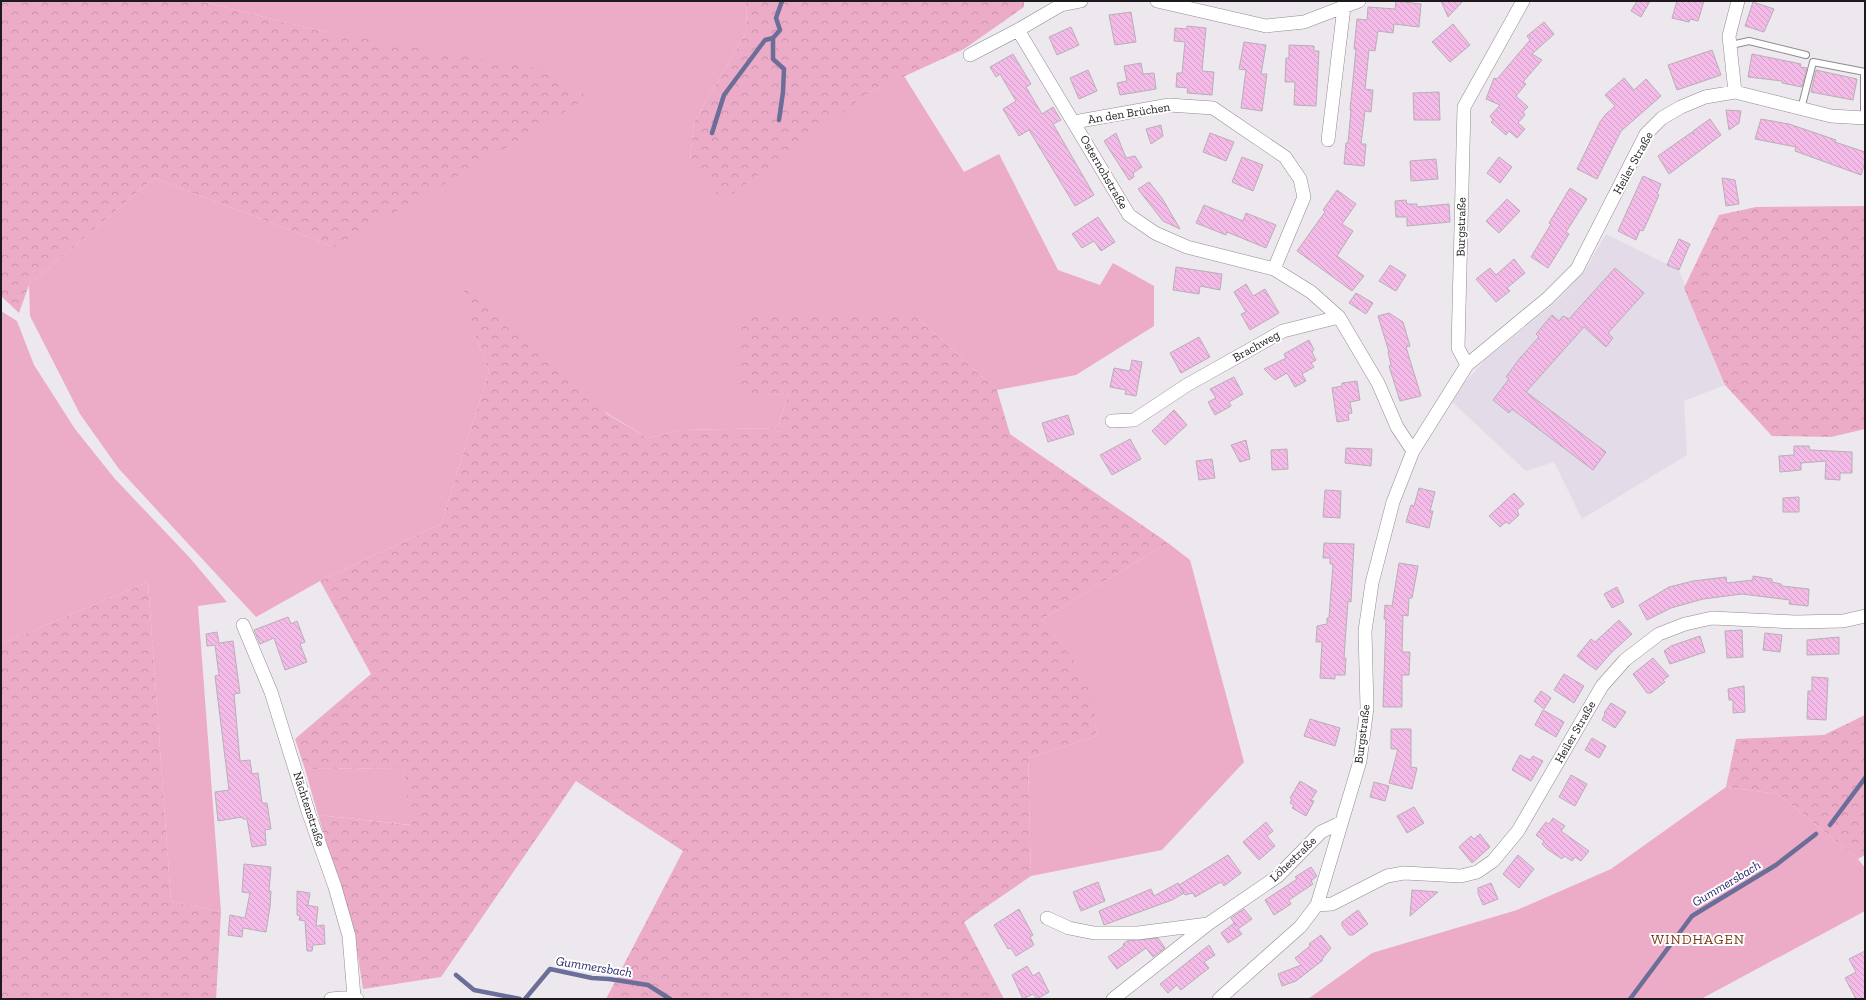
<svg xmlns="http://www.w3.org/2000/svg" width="1866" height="1000" viewBox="0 0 1866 1000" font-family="'Zilla Slab',serif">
	<defs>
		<pattern id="forest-crowns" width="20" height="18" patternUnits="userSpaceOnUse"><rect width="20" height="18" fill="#ecabc6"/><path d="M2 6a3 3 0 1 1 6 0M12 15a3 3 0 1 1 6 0" fill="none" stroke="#ca93aa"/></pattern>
		<pattern id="building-back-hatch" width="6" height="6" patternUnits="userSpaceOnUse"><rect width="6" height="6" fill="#f4bae8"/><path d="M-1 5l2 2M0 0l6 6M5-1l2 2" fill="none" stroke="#d19fc6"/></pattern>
	</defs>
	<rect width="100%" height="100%" fill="#ece8ee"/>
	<path fill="#e4dbe8" d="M1606 234 1679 270 1725 385 1684 401 1687 455 1582 519 1554 462 1526 471 1452 402 1465 382 1487 358 1556 302 1584 272Z"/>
	<path fill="#ecabc6" d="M200 1H746L747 31 694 122 690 160 870 92 904 76 964 172 999 154 1058 270 1100 285 1113 263 1154 286V326L1076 375 997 390 916 317H740V395L788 394 778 428 681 430 648 438 474 333 489 371 441 524 320 581 256 617 119 469 80 414 30 316 29 285 154 178 334 247 325 32Z
		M1 311 17 321 34 365 75 429 115 479 190 558 227 602 198 606 221 912 171 901 148 582 1 644Z
		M1168 543 1190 560 1244 762 1162 850 1031 876 1028 758 1097 736 1089 682 1042 619Z
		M403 768 412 825 318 815 305 769Z
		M1726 787 1778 794 1858 859 1865 868V911L1701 999H1308L1372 953 1517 910 1611 869Z"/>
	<path fill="url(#forest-crowns)" d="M1 1H200L325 32 541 69 589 97 498 153 334 247 154 178 29 285 19 313 1 296Z
		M746 1H1024V7L964 49 870 92 723 201 690 160 694 122 747 31Z
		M1865 206V429L1831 437 1772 436 1725 385 1684 288 1719 215 1756 207Z
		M462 285 607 414 648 438 681 430 778 428 788 394 740 396V317H916L997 390 1010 434 1168 543 1042 619 1090 682 1097 736 1028 758 1031 876 964 922 1004 999H606L683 851 576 781 441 977 363 989 355 937 318 815 411 825 403 768 305 769 295 739 371 674 320 581 441 524 489 371 474 333Z
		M148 582 171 901 221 912 216 999H1V644Z
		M1865 715V855L1858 859 1778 794 1726 787 1736 739 1824 735Z"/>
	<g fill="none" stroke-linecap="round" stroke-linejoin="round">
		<path stroke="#6a6e99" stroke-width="4.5" d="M773 38V59L784 69 783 92 779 120
			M712 133 724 95 765 40 773 38 780 30 776 18 782 1
			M1830 825 1865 778
			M456 975 474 990 520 999
			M525 999 550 969 592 978 609 979 648 985 670 999
			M1630 999 1692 916 1776 865 1816 834"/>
	</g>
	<path fill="url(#building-back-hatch)" stroke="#b7b0b5" d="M1396 1 1421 4 1419 27 1394 24 1393 33 1378 31 1375 51 1369 50 1365 89 1373 90 1371 112 1365 111 1361 144H1366L1364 166 1344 164 1346 143H1348L1351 110H1350L1356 49H1354L1357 19 1367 20 1368 7 1395 9Z
		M1441 1H1463L1448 17Z
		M1637 1H1650L1641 17 1631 11Z
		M1677 1H1704L1698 21 1690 19 1689 22 1672 18Z
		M1753 2 1774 9 1764 32 1745 26Z
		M1131 12 1136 42 1115 45 1109 15Z
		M1544 22 1554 34 1532 54 1542 60 1523 82 1526 84 1516 96 1528 107 1523 112 1525 115 1518 123 1525 129 1517 138 1509 131 1506 135 1491 122 1493 120 1490 116 1500 105 1486 99 1494 78 1497 79 1530 40 1527 36Z
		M1453 24 1470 45 1450 62 1432 42Z
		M1187 26 1206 28 1202 71 1214 72 1212 95 1187 93 1188 88 1176 87 1177 73H1182L1185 42 1174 41 1175 28 1187 29Z
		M1071 27 1079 45 1057 55 1049 37Z
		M1244 42 1266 45 1261 74H1267L1262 111 1241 108 1246 70 1239 69Z
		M1289 45 1314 46V51H1319L1316 106 1294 105 1295 82H1285L1286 58H1289Z
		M1712 50 1721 75 1677 90 1668 65Z
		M1013 54 1031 84 1026 87 1042 114 1053 107 1061 120 1053 124 1094 195 1075 206 1029 130 1019 136 1003 109 1016 101 1000 74 996 77 990 67Z
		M1752 54 1801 64 1800 67 1807 68 1802 87 1782 83V81L1748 77Z
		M1141 63 1143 74 1154 73 1156 89 1120 95 1117 83 1127 81 1124 66Z
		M1088 70 1097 91 1079 99 1070 78Z
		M1816 70 1857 79 1853 100 1811 92Z
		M1624 78 1634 90 1646 79 1661 96 1621 131 1597 179 1577 169 1600 122 1605 115 1615 106 1605 95Z
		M1439 92 1440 120H1414L1413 93Z
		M1726 110 1741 111 1739 123 1729 130Z
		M1710 119 1721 135 1669 174 1658 156 1692 132 1694 135 1693 131Z
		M1761 119 1789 124 1836 140 1835 142 1865 152V163L1861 175 1795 151 1796 147 1755 139Z
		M1161 125 1163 136 1151 144 1146 129Z
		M1116 133 1126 158 1135 156 1142 167 1133 173 1134 177 1129 180 1104 141Z
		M1210 133 1234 142 1226 161 1203 152Z
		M1242 157 1263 165 1253 191 1232 182Z
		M1499 157 1512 167 1500 183 1487 173Z
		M1436 159 1438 179 1411 181 1410 161Z
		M1643 176 1661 184 1657 194 1659 195 1649 218 1643 231 1640 230 1636 240 1618 231Z
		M1722 178 1735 180 1739 204 1726 206Z
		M1149 182 1162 198 1180 229 1163 221 1138 189Z
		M1570 188 1587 199 1566 232 1569 234 1548 268 1531 257 1551 224 1549 223Z
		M1337 190 1356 204 1342 224 1353 231 1337 256 1364 276 1352 291 1297 251 1325 212 1323 210Z
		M1507 199 1520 211 1499 233 1486 221Z
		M1406 200 1407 204H1417V207L1449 204 1450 222 1407 226V217H1396L1395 201Z
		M1204 205 1243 221 1246 213 1276 225 1266 248 1227 232 1226 235 1196 223Z
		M1098 217 1115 242 1101 251 1094 241 1082 248 1072 234Z
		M1679 239 1690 244 1679 270 1667 265Z
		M1514 259 1525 273 1507 288 1510 291 1496 302 1476 279 1490 268 1496 275Z
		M1390 265 1406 275 1396 291 1379 281Z
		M1176 267 1222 274 1220 290 1200 286 1199 294 1173 290Z
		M1615 268 1644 293 1608 333 1613 338 1606 347 1584 327 1526 392 1606 452 1593 470 1512 409 1509 413 1493 400 1509 379 1506 377 1520 358 1539 337 1536 334 1552 315 1559 321 1563 316 1569 319Z
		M1246 284 1253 296 1265 289 1279 313 1250 330 1241 314 1246 312 1234 292Z
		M1356 293 1373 303 1366 314 1349 303Z
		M1389 313 1403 322 1410 346 1406 347 1421 396 1400 401 1389 366 1391 365 1388 352H1389L1378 316Z
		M1199 337 1210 357 1181 373 1170 353Z
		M1309 340 1314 350 1312 352 1316 360 1311 363 1314 367 1302 374 1306 381 1295 387 1287 373 1275 380 1264 369 1286 358 1284 354Z
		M1132 360 1142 362 1136 396 1125 394 1126 390 1110 387 1114 368 1130 371Z
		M1234 377 1243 394 1229 402 1231 406 1215 415 1208 402 1216 398 1210 389Z
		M1357 381 1360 400 1350 402 1352 413 1348 414 1349 420 1337 422 1332 388 1342 386V383Z
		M1174 410 1187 425 1165 445 1152 431Z
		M1068 415 1074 434 1048 442 1042 423Z
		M1130 439 1141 459 1112 475 1100 455Z
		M1246 440 1250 459 1240 462 1231 445Z
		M1794 446H1809L1810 450 1852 452V473H1840V480L1825 479 1826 461 1801 463V470L1780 472 1779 456 1794 455Z
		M1346 448 1372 449 1371 466 1345 463Z
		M1287 449 1288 469 1272 470 1271 450Z
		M1212 459 1215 478 1199 480 1196 461Z
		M1419 488 1435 492 1430 511H1433L1429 528 1406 522 1411 505 1414 506Z
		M1325 490 1341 491 1340 518 1323 517Z
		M1514 493 1524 504 1517 510 1519 515 1509 524 1506 522 1500 527 1489 516Z
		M1799 497V512H1783V498Z
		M1324 543 1354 544 1351 602 1348 601 1344 658H1346L1345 675H1335V679L1320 678 1322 642H1316L1317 626 1327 624V618H1329L1333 564H1330V558H1323Z
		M1399 563 1418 566 1412 598H1409L1408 616 1403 615 1402 652H1410L1409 675H1402V707H1383L1386 619H1384L1385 605 1392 606Z
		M1753 576 1772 579V582L1781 584 1782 586 1809 589 1808 606 1789 604 1790 600 1742 594 1703 599 1671 608 1647 620 1639 605 1669 587 1693 581 1726 577 1727 583 1753 580Z
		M1617 587 1624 602 1612 608 1604 594Z
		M288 617 291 624 297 621 305 642 300 644 307 662 285 670 274 638 260 644 254 630Z
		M1619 620 1632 634 1612 652 1596 670 1577 656 1591 639 1595 642Z
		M1742 630 1743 657 1727 658 1725 631Z
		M217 632 219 643 233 641 240 693 234 694 240 761 250 760 252 774 258 773 262 803H267L271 829 265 830 266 845 252 847 247 819H243L242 817 218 821 215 792 229 790 215 676 219 675 215 645 207 646 206 634Z
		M1765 633 1782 635 1780 652 1763 650Z
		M1700 636 1705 652 1670 664 1664 651 1671 646Z
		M1839 637V654L1807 655V640Z
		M1653 658 1669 676 1663 680 1665 682 1651 693H1647L1633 674Z
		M1564 674 1584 686 1574 703 1554 690Z
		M1812 677 1828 678 1826 720 1807 719 1808 691H1812Z
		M1744 686 1745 712 1733 713V700H1729L1728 689Z
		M1541 691 1551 698 1544 709 1534 701Z
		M1611 703 1626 712 1615 728 1602 720 1605 714 1604 713Z
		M1543 710 1564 722 1556 737 1535 725Z
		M1310 719 1340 728 1335 746 1304 736Z
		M1391 729H1411V767L1417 768 1412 789 1389 783 1398 749H1391Z
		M1592 738 1606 746 1599 758 1585 750Z
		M1520 755 1530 760 1533 756 1543 761 1531 781 1512 770Z
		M1571 775 1587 784 1575 806 1559 797Z
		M1300 781 1317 791 1311 800 1314 801 1306 816 1292 808 1294 805 1290 803 1292 799 1290 798Z
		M1374 782 1389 786 1385 801 1370 797Z
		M1414 807 1424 823 1407 833 1397 816Z
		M1553 818 1565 826 1561 831 1589 851 1581 861 1575 857 1572 861 1564 856 1562 859 1547 849 1542 844 1544 841 1536 835 1546 822 1549 824Z
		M1266 822 1273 831 1267 836 1275 846 1259 860 1243 842Z
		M1480 834 1490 847 1472 863 1459 847 1471 836 1474 839Z
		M1228 855 1241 873 1224 886 1221 882 1195 897 1193 893 1185 895 1179 885Z
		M1518 855 1534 869 1519 888 1503 874Z
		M244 864 271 867 269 891H271L270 907 266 932 243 928 242 937 228 935 230 915 245 918 250 893 242 892Z
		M1311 867 1317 876 1311 881 1313 884 1289 900 1291 904 1274 915 1265 900 1291 883 1297 879 1295 877Z
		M1098 882 1105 901 1081 911 1073 892Z
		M1178 883 1184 893 1172 900 1104 925 1099 911 1151 889 1154 896Z
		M1491 883 1498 899 1483 905 1478 893V888Z
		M1412 890 1438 892 1410 916Z
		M297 891 310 893 308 905H306L318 907 316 926 324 925 325 944 313 945 312 951H307L305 921 299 920 300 916 297 915Z
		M1019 909 1033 935 1030 937 1034 945 1016 956 1011 948 1008 949 994 925Z
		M1244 909 1252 919 1238 929 1242 934 1228 943 1221 933 1234 923 1236 926 1231 918Z
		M1358 910 1368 924 1353 935H1349L1342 926V922Z
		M1321 935 1331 948 1322 959 1323 960 1296 981 1282 986 1278 974 1301 965 1295 958 1310 946 1309 944Z
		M1158 938 1165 948 1153 957 1146 948 1117 969 1108 957 1124 946 1123 944 1127 941Z
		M1209 945 1215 955 1204 962 1209 968 1181 990 1177 985 1168 993 1160 984Z
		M1865 951V999H1856L1845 978 1856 972 1849 959Z
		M1027 966 1033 976 1039 972 1049 992 1037 999 1033 994 1023 999 1012 975Z"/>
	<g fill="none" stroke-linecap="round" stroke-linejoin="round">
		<g stroke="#908b91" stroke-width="8">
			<path id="lane" d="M1731 45 1749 41 1806 55
				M1864 72V119
				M1801 109 1813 62 1865 72"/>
		</g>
		<g stroke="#908b91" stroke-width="14">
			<path id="street" d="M1157 1 1266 26 1304 22 1359 1
				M1018 30 1061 5 1081 1
				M970 55 1018 30 1129 215 1155 233 1187 247 1274 269 1311 292 1339 317 1378 383 1397 427 1413 451
				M1735 92 1729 36 1738 1
				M1074 122 1169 105 1213 108 1285 157 1300 179 1304 197 1274 269
				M1328 140 1344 7
				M1467 365 1548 298 1577 269 1646 134 1662 118 1681 107 1705 97 1735 92 1831 116 1865 118
				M1112 421 1134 420 1187 385 1283 331 1339 317
				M243 625 271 692 309 814 335 887 349 936 354 997 357 999
				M1317 905 1332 904 1387 876 1404 873 1461 876 1477 872 1493 861 1518 831 1602 686 1625 660 1659 634 1685 624 1712 618 1796 622 1843 621 1865 616
				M1047 918 1069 928 1094 933H1138L1208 924
				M331 999 354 997
				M1113 999 1208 924 1278 876 1321 832 1340 823
				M1219 999 1300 927 1317 905 1360 761 1367 708 1365 631 1372 583 1393 502 1413 451 1467 365 1458 348 1464 107 1523 1"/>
		</g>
		<use href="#lane" stroke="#fff" stroke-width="6"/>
		<use href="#street" stroke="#fff" stroke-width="13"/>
	</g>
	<g text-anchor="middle" stroke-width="4" stroke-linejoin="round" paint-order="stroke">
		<g font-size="12" fill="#1c1a1c" stroke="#fff">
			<text transform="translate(1129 113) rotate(-9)" y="4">An den Brüchen</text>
			<text transform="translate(1633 163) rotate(-61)" y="4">Heiler Straße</text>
			<text transform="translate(1104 172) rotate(60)" y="4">Osternohstraße</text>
			<text transform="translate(1461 227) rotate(-89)" y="4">Burgstraße</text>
			<text transform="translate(1256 346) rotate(-29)" y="4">Brachweg</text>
			<text transform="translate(1575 732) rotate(-60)" y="4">Heiler Straße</text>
			<text transform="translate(1362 734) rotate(-83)" y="4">Burgstraße</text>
			<text transform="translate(309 809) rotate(72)" y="4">Nächtenstraße</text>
			<text transform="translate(1293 859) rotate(-44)" y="4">Löhestraße</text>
		</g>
		<g font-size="13" font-style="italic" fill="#28256c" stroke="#fff">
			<text transform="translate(1726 883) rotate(-31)" y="5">Gummersbach</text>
			<text transform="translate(594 966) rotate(9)" y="5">Gummersbach</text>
		</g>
		<g font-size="14" letter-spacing="1" fill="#763712" stroke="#fff">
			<text x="1698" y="944">WINDHAGEN</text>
		</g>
	</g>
	<rect width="1866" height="1000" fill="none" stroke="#1c1a1c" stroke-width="4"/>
</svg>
